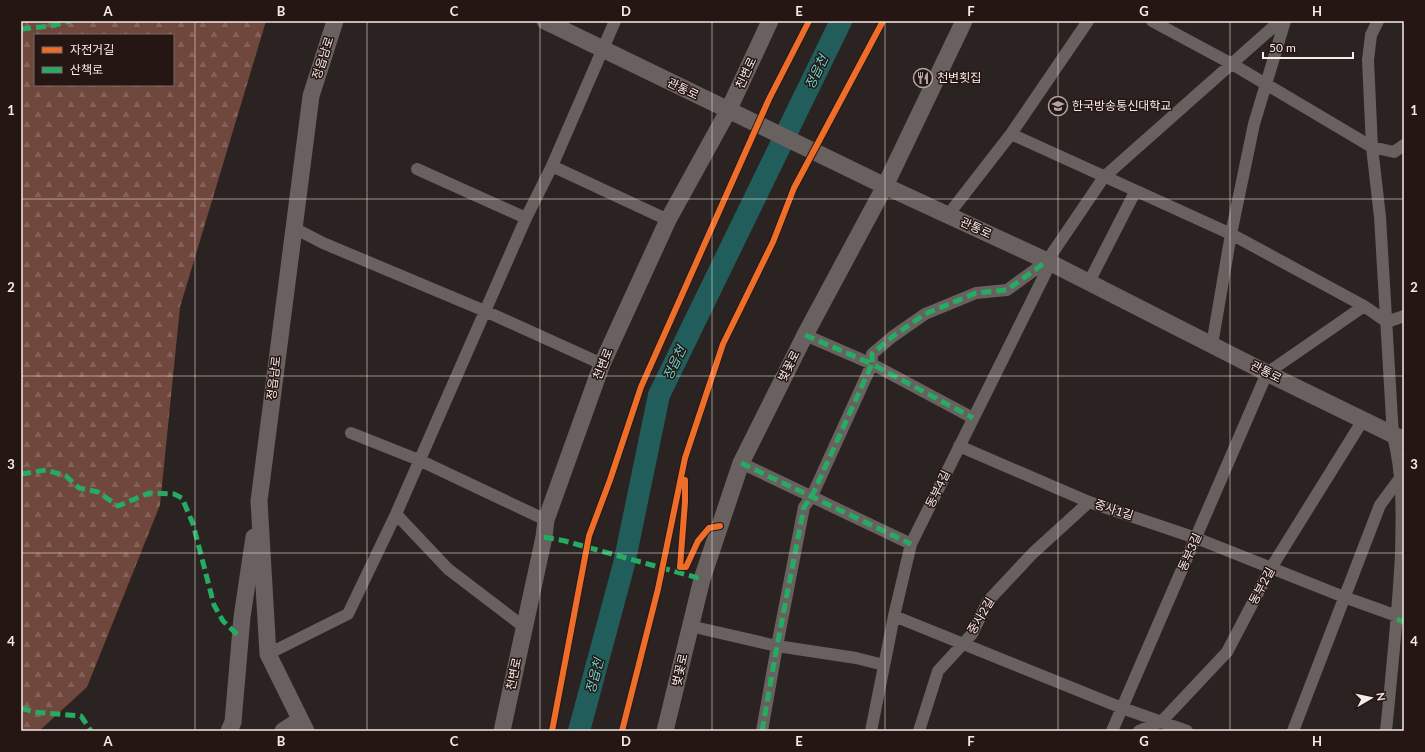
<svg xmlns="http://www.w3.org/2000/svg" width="1425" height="752" viewBox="0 0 1425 752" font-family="Lato,'Noto Sans KR',sans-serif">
	<defs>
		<pattern id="forest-firs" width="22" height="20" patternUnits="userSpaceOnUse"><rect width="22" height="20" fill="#70473d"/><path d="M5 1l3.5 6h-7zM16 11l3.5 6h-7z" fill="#856259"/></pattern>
	</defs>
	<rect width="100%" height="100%" fill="#2b2321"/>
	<path fill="url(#forest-firs)" fill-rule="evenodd" d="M21 21H266L180 307 160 505 87 687 39 731H21ZM35 35H173V85H35Z"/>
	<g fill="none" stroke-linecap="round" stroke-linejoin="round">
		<path stroke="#215e5b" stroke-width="22" d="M579 731 624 564 659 395 841 21"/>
		<path stroke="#68615f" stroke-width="12" d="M1152 21 1232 64 1372 147 1394 152 1404 145
			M1378 21 1371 35 1368 60 1372 147 1380 217 1393 436C1403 474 1402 515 1401 554 1398 613 1392 672 1386 731
			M1011 134 1231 234 1364 306
			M552 166 668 220
			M417 169 526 218
			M948 215 1011 134 1088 21
			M294 228 323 243 485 311 602 364
			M1089 282 1135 192
			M805 335 872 364V354L892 337 925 314 976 293 1007 290 1047 261 1104 177 1280 21
			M1212 345 1231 234 1254 124 1285 21
			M351 433 419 460 546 520
			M959 446 1089 502 1196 538 1344 597 1397 616
			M741 463 911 544
			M396 514 448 569 524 627
			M894 616 1122 708 1187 731
			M690 626 777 646 856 658 884 665
			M268 654 348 614 396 514 526 218 552 166 615 21
			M762 731 777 646 804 507 812 496 872 364 973 418
			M871 731 894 616 911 544 1050 264
			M919 731 938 671 972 634 988 601 1033 553 1089 502
			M1112 731 1267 373 1364 306 1387 322 1404 316
			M1139 731 1162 721 1227 652 1271 568 1363 420
			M1293 731 1380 505 1400 478"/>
		<path stroke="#68615f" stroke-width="17" d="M545 21 885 186 1047 261 1267 373 1404 440
			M229 731 233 722 242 617 254 537
			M283 731 300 720
			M306 731 268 654 259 501 311 96 335 21
			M502 731 544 537 546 520 602 364 668 220 728 111 770 21
			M665 731 702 579 741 463 805 335 885 186 964 21"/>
		<path stroke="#26ab63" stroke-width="5" stroke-dasharray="10 5" stroke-linecap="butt" d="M21 29 51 26 70 21
			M805 335 872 364V354L892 337 925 314 976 293 1007 290 1047 261
			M741 463 911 544
			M21 474 46 470 66 476 79 488 98 492 118 506 149 493 174 494 182 498 193 524 214 605 223 621 240 637
			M544 537 565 541 702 579
			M1397 619 1404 622
			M21 708 34 712 81 716 91 731
			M762 731 777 646 804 507 812 496 872 364 973 418"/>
		<g stroke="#261613" stroke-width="8">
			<path id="cycleway" d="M685 480V502L680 567H686L698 541 709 528 720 526
				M552 731 589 536 610 480 641 387 769 99 809 21
				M622 731 658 589 685 458 723 344 773 242 794 188 883 21"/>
		</g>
		<use href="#cycleway" stroke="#ee6e29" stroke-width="6"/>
	</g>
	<path fill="none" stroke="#f7ebe8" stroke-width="1" stroke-opacity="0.55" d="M195 21V731M367 21V731M540 21V731M712 21V731M885 21V731M1058 21V731M1230 21V731M21 199H1404M21 376H1404M21 553H1404"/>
	<defs>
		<g id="restaurant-ring" transform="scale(1)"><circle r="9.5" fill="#261613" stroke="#b0a5a2" stroke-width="1.5"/><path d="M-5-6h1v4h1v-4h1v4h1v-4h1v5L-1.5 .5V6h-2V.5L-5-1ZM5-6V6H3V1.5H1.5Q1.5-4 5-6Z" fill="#b0a5a2"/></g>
		<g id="university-ring" transform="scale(1)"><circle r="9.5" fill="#261613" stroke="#b0a5a2" stroke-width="1.5"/><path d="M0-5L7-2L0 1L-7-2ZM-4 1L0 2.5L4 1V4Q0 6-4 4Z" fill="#b0a5a2"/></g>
	</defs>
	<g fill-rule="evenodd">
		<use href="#restaurant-ring" x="923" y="78"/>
		<use href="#university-ring" x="1058" y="106"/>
	</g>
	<g text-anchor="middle" stroke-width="3" stroke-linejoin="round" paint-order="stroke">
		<g font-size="12" fill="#f7ebe8" stroke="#261613">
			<text transform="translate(323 58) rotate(-72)" y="4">정읍남로</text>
			<text transform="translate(746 73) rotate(-65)" y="4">천변로</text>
			<text transform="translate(683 89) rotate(26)" y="4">관통로</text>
			<text transform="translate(976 228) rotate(25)" y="4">관통로</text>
			<text transform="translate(603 364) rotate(-68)" y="4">천변로</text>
			<text transform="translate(789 366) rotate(-63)" y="4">벚꽃로</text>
			<text transform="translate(1266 372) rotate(27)" y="4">관통로</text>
			<text transform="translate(274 378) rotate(-83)" y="4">정읍남로</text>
			<text transform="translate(938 489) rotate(-64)" y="4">동부4길</text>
			<text transform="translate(1114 510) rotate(18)" y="4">중사1길</text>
			<text transform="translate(1190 552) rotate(-66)" y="4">동부3길</text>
			<text transform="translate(1262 586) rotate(-62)" y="4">동부2길</text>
			<text transform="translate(981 616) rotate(-59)" y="4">중사2길</text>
			<text transform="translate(680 670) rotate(-77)" y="4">벚꽃로</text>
			<text transform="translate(514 674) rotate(-78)" y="4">천변로</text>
		</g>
		<g font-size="12" fill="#f7ebe8" stroke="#261613" text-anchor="start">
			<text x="937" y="82">천변횟집</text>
			<text x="1072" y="110">한국방송통신대학교</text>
		</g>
		<g font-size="13" font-style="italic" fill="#6dd4cf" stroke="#261613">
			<text transform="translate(816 72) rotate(-64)" y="5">정읍천</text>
			<text transform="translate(674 363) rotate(-64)" y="5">정읍천</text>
			<text transform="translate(594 676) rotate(-75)" y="5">정읍천</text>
		</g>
	</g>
	<rect width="1425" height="752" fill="none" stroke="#261613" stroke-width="44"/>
	<rect x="34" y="34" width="140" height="52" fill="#261613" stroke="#7a6b68"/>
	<rect x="42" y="47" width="20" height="6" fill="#ee6e29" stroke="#7a6b68"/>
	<text x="70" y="54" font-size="12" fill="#f7ebe8">자전거길</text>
	<rect x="42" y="67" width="20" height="6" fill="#26ab63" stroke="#7a6b68"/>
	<text x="70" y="74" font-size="12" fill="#f7ebe8">산책로</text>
	<g transform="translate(1371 698) rotate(81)" stroke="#261613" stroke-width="3" paint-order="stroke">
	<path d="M0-3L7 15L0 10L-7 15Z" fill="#f7ebe8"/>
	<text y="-6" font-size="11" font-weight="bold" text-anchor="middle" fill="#f7ebe8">N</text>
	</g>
	<path d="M1263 52v6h90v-6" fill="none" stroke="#f7ebe8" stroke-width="2"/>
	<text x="1269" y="52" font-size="12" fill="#f7ebe8" stroke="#261613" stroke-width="3" paint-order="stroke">50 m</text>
	<rect x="22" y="22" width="1381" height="708" fill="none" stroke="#f7ebe8" stroke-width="1.5"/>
	<g font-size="13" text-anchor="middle" font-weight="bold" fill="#f7ebe8">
		<text x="108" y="16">A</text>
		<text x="281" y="16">B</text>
		<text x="454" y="16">C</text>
		<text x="626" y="16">D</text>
		<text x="799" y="16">E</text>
		<text x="971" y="16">F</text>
		<text x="1144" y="16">G</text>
		<text x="1317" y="16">H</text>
		<text x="11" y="115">1</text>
		<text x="1414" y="115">1</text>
		<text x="11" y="292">2</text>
		<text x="1414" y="292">2</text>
		<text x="11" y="469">3</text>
		<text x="1414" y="469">3</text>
		<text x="11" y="646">4</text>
		<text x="1414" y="646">4</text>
		<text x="108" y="746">A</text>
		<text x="281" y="746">B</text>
		<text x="454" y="746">C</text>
		<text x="626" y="746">D</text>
		<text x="799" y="746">E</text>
		<text x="971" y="746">F</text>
		<text x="1144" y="746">G</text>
		<text x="1317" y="746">H</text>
	</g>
</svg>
